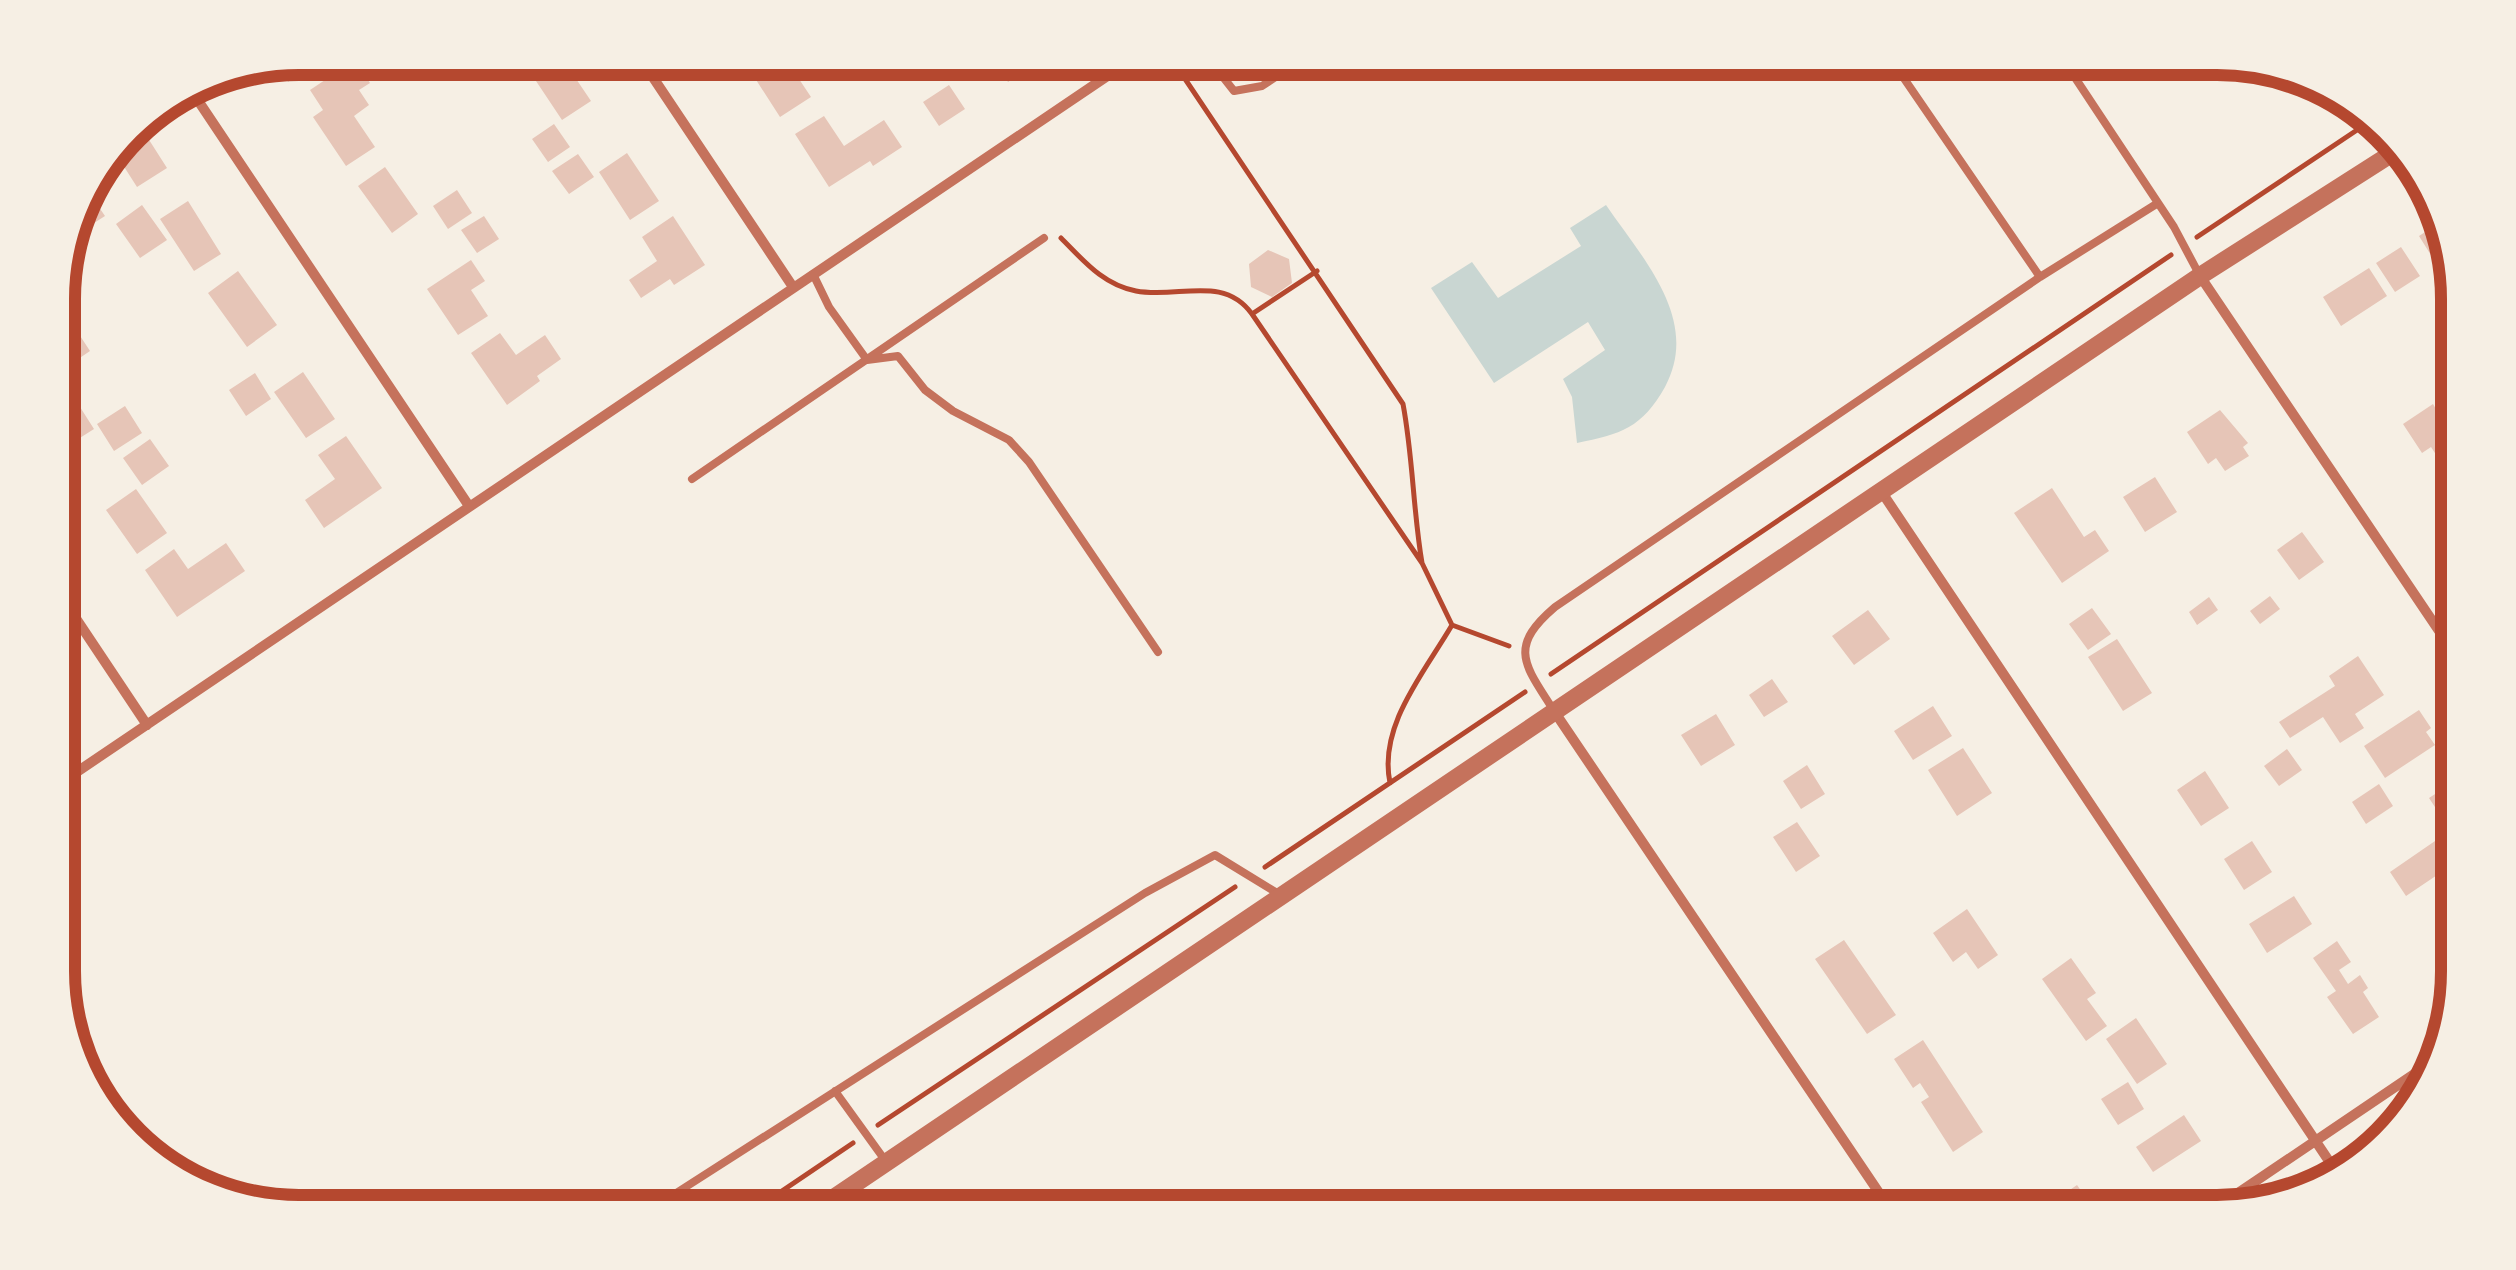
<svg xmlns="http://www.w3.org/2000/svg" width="2516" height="1270" viewBox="0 0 2516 1270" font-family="Mulish,sans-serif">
	<rect width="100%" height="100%" fill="#f6efe4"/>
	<path fill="#c9d6d2" d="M1606 205C1643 259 1701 320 1665 387 1642 428 1621 434 1577 443L1572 397 1563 379 1605 350 1588 322 1494 383 1431 288 1472 262 1498 298 1581 246 1570 228Z"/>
	<path fill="#e6c5b7" d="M299 58H315L318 62 288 82 276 62Z
		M551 58H562L591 101 562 120 530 72Z
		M774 58H785L811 97 780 117 751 72Z
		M993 58H1030L1035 64 1008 82Z
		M355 60 370 83 359 90 369 105 354 116 375 147 346 166 313 117 323 110 310 90Z
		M949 85 965 109 939 126 923 102Z
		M824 116 844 146 884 120 902 147 873 166 870 161 829 187 795 134Z
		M137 121 167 168 137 187 114 151Z
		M554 124 570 147 548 162 532 139Z
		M627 153 659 201 630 220 599 172Z
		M578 154 594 177 569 194 552 171Z
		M385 167 418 214 392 233 358 186Z
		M457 190 472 213 448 229 433 206Z
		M90 194 105 216 80 232 74 223 80 200Z
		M188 201 221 254 194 271 160 219Z
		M142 205 167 240 140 258 116 224Z
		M484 216 499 239 477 253 461 230Z
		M673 216 705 265 674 285 670 279 641 298 629 280 657 261 642 237Z
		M2439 223 2450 250 2434 260 2419 236Z
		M2401 247 2420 276 2395 292 2376 263Z
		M1268 250 1289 259 1292 283 1272 297 1251 287 1249 264Z
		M471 260 485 281 471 290 488 316 458 335 427 289Z
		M2369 268 2387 296 2341 326 2323 297Z
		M238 271 277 325 247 347 208 293Z
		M73 325 90 351 62 370 58 335Z
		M500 333 516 355 545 335 561 359 537 376 540 381 507 405 471 353Z
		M303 372 335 419 306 438 274 392Z
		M255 373 271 399 246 416 229 390Z
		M66 385 94 429 64 448 58 439V390Z
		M2433 404 2457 445V475L2452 479 2431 447 2422 453 2403 424Z
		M125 406 142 433 114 451 97 424Z
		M2220 410 2248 443 2243 447 2249 456 2225 471 2216 458 2208 464 2187 432Z
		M346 436 382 488 324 528 305 500 335 479 318 455Z
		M150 439 169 466 142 485 123 458Z
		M2155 477 2177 512 2145 532 2123 497Z
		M2052 488 2084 537 2095 530 2109 551 2062 583 2014 513Z
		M136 489 167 533 137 554 106 510Z
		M2302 532 2324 562 2299 580 2277 550Z
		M226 543 245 571 177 617 145 570 174 549 188 569Z
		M2270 596 2280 609 2260 624 2250 611Z
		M2209 597 2218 610 2197 625 2189 612Z
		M2092 608 2111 634 2088 650 2069 624Z
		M1868 610 1890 639 1854 665 1832 636Z
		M2117 639 2152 693 2123 711 2088 657Z
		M2358 656 2384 695 2355 714 2364 728 2340 743 2323 717 2290 738 2279 722 2335 686 2329 676Z
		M1772 679 1788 702 1764 717 1749 695Z
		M1933 706 1952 736 1913 760 1894 731Z
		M2419 710 2431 728 2426 732 2435 745 2385 778 2364 746Z
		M1716 714 1735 745 1701 766 1681 735Z
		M1963 748 1992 793 1957 816 1928 770Z
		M2287 749 2302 770 2279 786 2264 766Z
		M1807 765 1825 794 1801 809 1783 781Z
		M2205 771 2229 808 2201 826 2177 790Z
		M2458 779V842L2429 798Z
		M2379 784 2393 806 2366 824 2352 802Z
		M1797 822 1820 856 1796 872 1773 837Z
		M2252 841 2272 872 2244 890 2224 859Z
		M2435 841 2452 865 2406 896 2390 872Z
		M2294 896 2312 924 2267 953 2249 924Z
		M1967 909 1998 955 1978 969 1966 952 1953 962 1933 933Z
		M1844 940 1896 1015 1867 1034 1815 959Z
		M2337 941 2351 962 2339 970 2348 984 2360 975 2368 988 2363 992 2379 1017 2353 1034 2327 997 2336 991 2313 958Z
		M2071 958 2096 993 2087 999 2107 1026 2086 1041 2042 979Z
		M2136 1018 2167 1064 2137 1084 2106 1039Z
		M1923 1040 1983 1132 1953 1152 1921 1102 1929 1097 1920 1083 1913 1088 1894 1059Z
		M2128 1082 2144 1109 2118 1125 2101 1099Z
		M2184 1115 2201 1141 2153 1172 2136 1147Z
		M2077 1185 2096 1212H2038Z"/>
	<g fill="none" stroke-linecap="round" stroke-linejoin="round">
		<path stroke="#b5482f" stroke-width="5" d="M1171 58 1403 404C1413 457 1413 510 1422 563
			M2197 237 2369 122
			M1061 238C1083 260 1103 285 1136 291 1178 299 1223 274 1252 314L1317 271
			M1252 314 1422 563 1452 625
			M1551 674 2171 255
			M1390 783C1378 726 1424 673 1452 625L1509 646
			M1265 867 1525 692
			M878 1125 1235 887
			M751 1212 853 1143"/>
		<path stroke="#c5725c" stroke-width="8" d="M1208 58 1234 91 1262 86 1304 58
			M1890 58 2040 277
			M2062 58 2174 227 2200 276
			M813 274 829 307 867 360 898 356 925 390 953 411 1009 440 1029 462 1158 652
			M692 479 1044 238
			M1554 711C1525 665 1507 648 1555 607L2040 277 2158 203
			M835 1091 887 1163
			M656 1206 1145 893 1215 855 1282 896"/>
		<path stroke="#c5725c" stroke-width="10" d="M640 58 793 287
			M189 87 469 506
			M2200 276 2458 659
			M1881 491 2339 1176
			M59 593 147 725
			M1554 711 1892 1212
			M59 784 1134 58
			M2210 1212 2438 1058"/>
		<path stroke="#c5725c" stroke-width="18" d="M813 1212 2200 276 2399 149"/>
	</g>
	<path d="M0 0H2516V1270H0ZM299 75H2217A224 224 0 0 1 2441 299V971A224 224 0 0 1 2217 1195H299A224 224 0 0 1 75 971V299A224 224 0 0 1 299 75Z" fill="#f6efe4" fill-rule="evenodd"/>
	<path fill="none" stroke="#b5482f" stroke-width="12" d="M299 75H2217A224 224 0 0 1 2441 299V971A224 224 0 0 1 2217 1195H299A224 224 0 0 1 75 971V299A224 224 0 0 1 299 75Z"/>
</svg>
